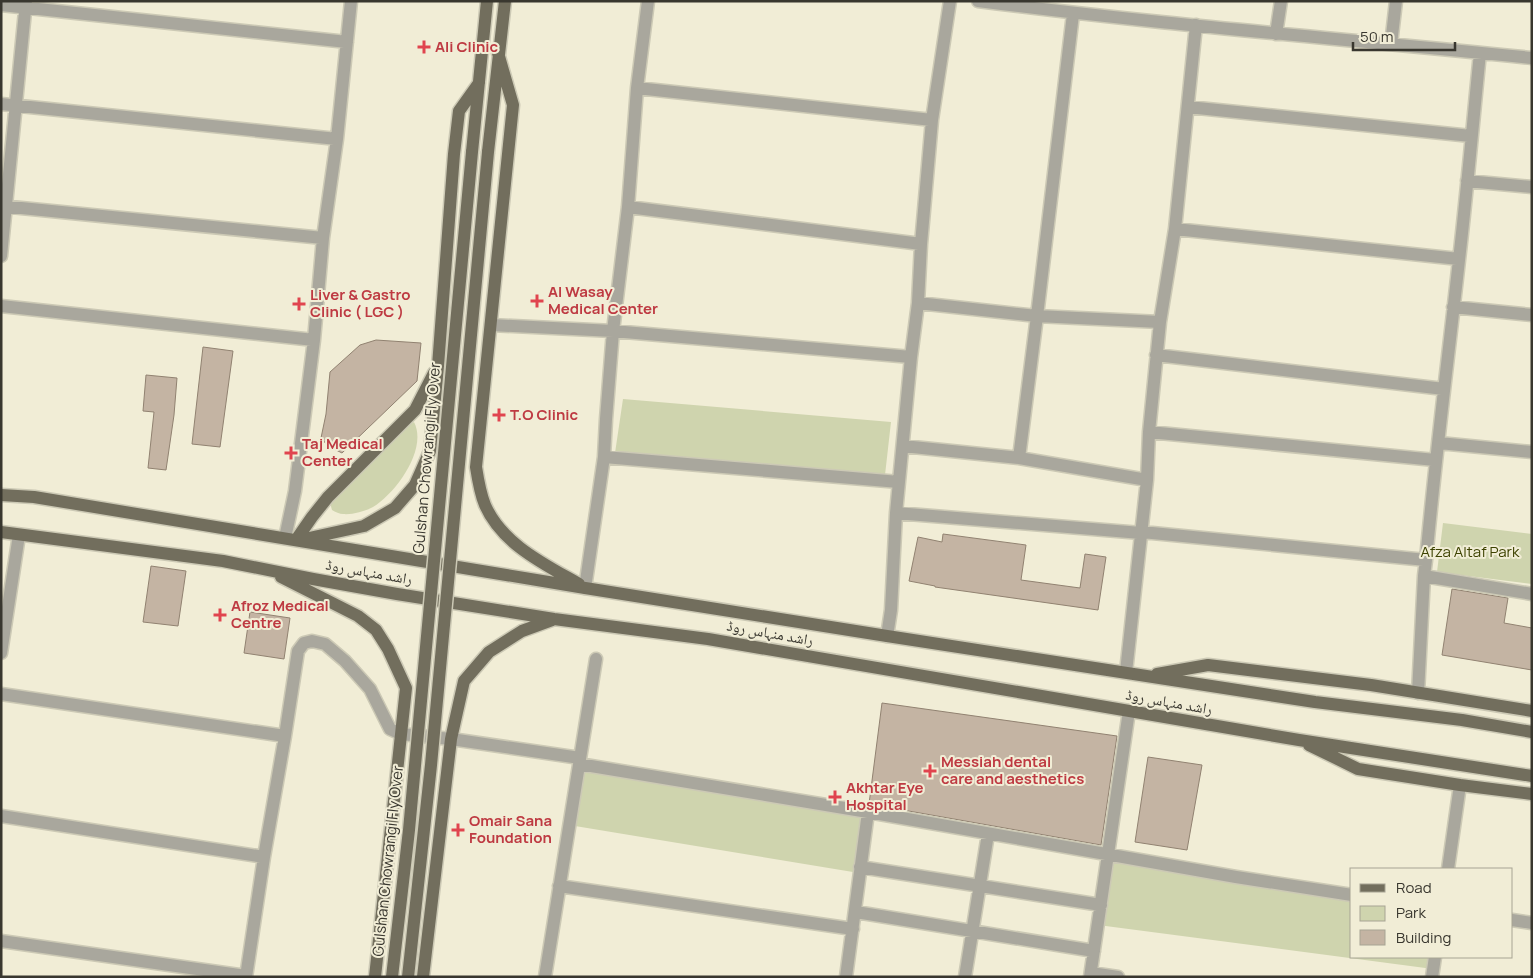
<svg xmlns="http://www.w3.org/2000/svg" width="1533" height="978" viewBox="0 0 1533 978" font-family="Manrope,'Noto Naskh Arabic',sans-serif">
	<rect width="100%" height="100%" fill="#f1edd6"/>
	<path fill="#cfd4ae" d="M623 399 891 422 885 475 615 453Z
		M414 422C428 449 396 493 373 507 366 511 352 515 343 514 340 514 335 512 332 510L330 503 407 427Z
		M1443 523 1532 534V584L1437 572Z
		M579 764 869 811 859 873 569 825Z
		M1109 852 1352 894V957H1435L1433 969 1098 925Z"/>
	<path fill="#c4b4a3" stroke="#918271" d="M376 340 421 343 417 381 342 453 328 446 321 438 326 414 330 372 360 345Z
		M203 347 233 351 220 447 192 444Z
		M146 375 177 378 174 415 166 470 148 468 154 412 143 411Z
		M943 534 1026 545 1021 580 1080 588 1085 554 1106 557 1098 610 935 587V586L909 581 918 537 942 542Z
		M151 566 186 571 178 626 143 622Z
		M1452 589 1508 598 1504 623 1532 628V670L1442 655Z
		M250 612 290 618 284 659 244 653Z
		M882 703 1117 736 1101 845 869 804Z
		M1148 757 1202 765 1187 850 1135 842Z"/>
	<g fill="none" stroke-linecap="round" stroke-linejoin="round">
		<g stroke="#ccc9b5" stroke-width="15">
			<path id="minor" d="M978 1C1162 25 1347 39 1532 58
				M1 5 347 42
				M1276 34 1281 1
				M1391 44 1396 1
				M637 88 932 120
				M1 104 337 139
				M1188 107 1471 136
				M1467 181 1532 187
				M1 206 323 238
				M628 207 921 244
				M1175 229 1459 259
				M1 256 26 1
				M918 303 1037 316 1160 322
				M1 306 314 340
				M1453 307 1532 315
				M491 325 613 331 911 357
				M1156 355 1444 389
				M1149 432 1435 460
				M1439 443 1532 452
				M903 446 1019 458 1147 480
				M604 457 899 482
				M1019 458 1037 316 1073 14
				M896 513 1141 533
				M1142 532 1426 560
				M285 538 295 491 314 340 323 238 337 139 351 1
				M1424 576 1532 594
				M585 588 604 457 606 419 613 331 628 207 637 88 648 1
				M887 636 891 610 896 513 911 357 918 303 921 244 932 120 950 1
				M1 653 19 535
				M1126 672 1147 480 1149 432 1160 322 1175 229 1196 25
				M1418 693 1424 576 1426 560C1435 460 1448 360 1459 260 1467 191 1473 122 1480 53
				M1 694 285 736
				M579 764 868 812 1236 877 1352 895
				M1 816 264 857
				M860 867 1101 905
				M1448 869 1460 785
				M559 886 853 929
				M856 912 1094 951
				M1512 920 1532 923
				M1 941 246 976
				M1091 973 1118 977
				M246 977 264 857 285 736 298 651 304 643 312 641 325 644 345 661 370 689 390 729 401 734 451 739 580 758
				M545 977 596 659
				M846 977 868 812
				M965 977 988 834
				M1090 977 1129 711
				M1432 977 1435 957"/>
		</g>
		<g stroke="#ccc9b5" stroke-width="15">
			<path id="major" d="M498 53 513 105 476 467C478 480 480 493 485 505 502 544 544 564 579 584
				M472 152 487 1
				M488 152 505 1
				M1 495 34 497 585 588 887 636 1315 702 1462 720 1532 732
				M1 532 223 561 313 579 397 594 554 619 708 639 1299 740 1532 776
				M309 538 364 526 395 508 415 485 430 451 438 366 454 154 459 111 479 83
				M296 540 312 517 328 497 415 410 434 373
				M281 577 358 616 376 630 388 649 406 688 375 977
				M1157 674 1208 665 1371 685 1532 711
				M1309 745 1358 769 1460 785 1532 794
				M423 977 451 739 464 681 489 652 522 631 552 620"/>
		</g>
		<use href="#minor" stroke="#a9a79d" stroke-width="12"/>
		<use href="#major" stroke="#726e5d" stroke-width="12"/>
		<g stroke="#ccc9b5" stroke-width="15" stroke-linecap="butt">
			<path id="major-bridge" d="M392 977 409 830 472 152
				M408 977 431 765 488 152"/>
		</g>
		<use href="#major-bridge" stroke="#726e5d" stroke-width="12"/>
	</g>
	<g fill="#e0444e" stroke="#f1edd6" stroke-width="2">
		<path d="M421.5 39.5h5v5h5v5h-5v5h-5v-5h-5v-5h5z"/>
		<path d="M534.5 293.5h5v5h5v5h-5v5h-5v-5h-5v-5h5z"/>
		<path d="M296.5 296.5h5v5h5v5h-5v5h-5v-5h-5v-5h5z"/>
		<path d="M496.5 407.5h5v5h5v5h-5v5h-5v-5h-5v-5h5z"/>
		<path d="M288.5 445.5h5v5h5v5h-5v5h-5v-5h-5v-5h5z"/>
		<path d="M217.5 607.5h5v5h5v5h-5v5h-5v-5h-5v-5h5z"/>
		<path d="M927.5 763.5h5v5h5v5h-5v5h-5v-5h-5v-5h5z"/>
		<path d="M832.5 789.5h5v5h5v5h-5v5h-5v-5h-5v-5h5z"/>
		<path d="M455.5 822.5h5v5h5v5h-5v5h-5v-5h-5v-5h5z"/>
	</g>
	<g text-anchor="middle" stroke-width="4" stroke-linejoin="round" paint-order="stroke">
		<g font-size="15" font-weight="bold" fill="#be3a42" stroke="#f1edd6" text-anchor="start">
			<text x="435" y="52">Ali Clinic</text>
			<text x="548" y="297">Al Wasay<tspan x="548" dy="17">Medical Center</tspan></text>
			<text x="310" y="300">Liver &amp; Gastro<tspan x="310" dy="17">Clinic ( LGC )</tspan></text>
			<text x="510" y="420">T.O Clinic</text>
			<text x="302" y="449">Taj Medical<tspan x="302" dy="17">Center</tspan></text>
			<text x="231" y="611">Afroz Medical<tspan x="231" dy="17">Centre</tspan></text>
			<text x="941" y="767">Messiah dental<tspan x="941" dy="17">care and aesthetics</tspan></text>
			<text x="846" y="793">Akhtar Eye<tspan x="846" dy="17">Hospital</tspan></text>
			<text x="469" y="826">Omair Sana<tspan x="469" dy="17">Foundation</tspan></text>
		</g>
		<g font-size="15" fill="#39372f" stroke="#f1edd6">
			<text transform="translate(427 458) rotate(-85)" y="5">Gulshan Chowrangi Fly Over</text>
			<text transform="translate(369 572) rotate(10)" y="5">راشد منہاس روڈ</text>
			<text transform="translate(770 633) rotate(10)" y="5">راشد منہاس روڈ</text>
			<text transform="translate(1169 702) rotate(10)" y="5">راشد منہاس روڈ</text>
			<text transform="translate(388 861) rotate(-84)" y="5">Gulshan Chowrangi Fly Over</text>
		</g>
		<g font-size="15" fill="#3d4200" stroke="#f1edd6">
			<text x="1470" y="557">Afza Altaf Park</text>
		</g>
	</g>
	<rect width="1533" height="978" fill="none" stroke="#39372f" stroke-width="5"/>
	<rect x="1350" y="868" width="162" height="90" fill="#f1edd6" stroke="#a7a493"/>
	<rect x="1360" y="884" width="25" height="8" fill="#726e5d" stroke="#a7a493"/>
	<text x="1396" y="893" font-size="15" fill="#39372f">Road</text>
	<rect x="1360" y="906" width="25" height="15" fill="#cfd4ae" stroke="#a7a493"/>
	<text x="1396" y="918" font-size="15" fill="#39372f">Park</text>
	<rect x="1360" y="930" width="25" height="15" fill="#c4b4a3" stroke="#a7a493"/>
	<text x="1396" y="943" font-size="15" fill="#39372f">Building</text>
	<path d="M1353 42v8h102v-8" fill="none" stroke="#39372f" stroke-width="2.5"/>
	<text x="1360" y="42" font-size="15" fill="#39372f" stroke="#f1edd6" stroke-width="4" paint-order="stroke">50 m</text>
</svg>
